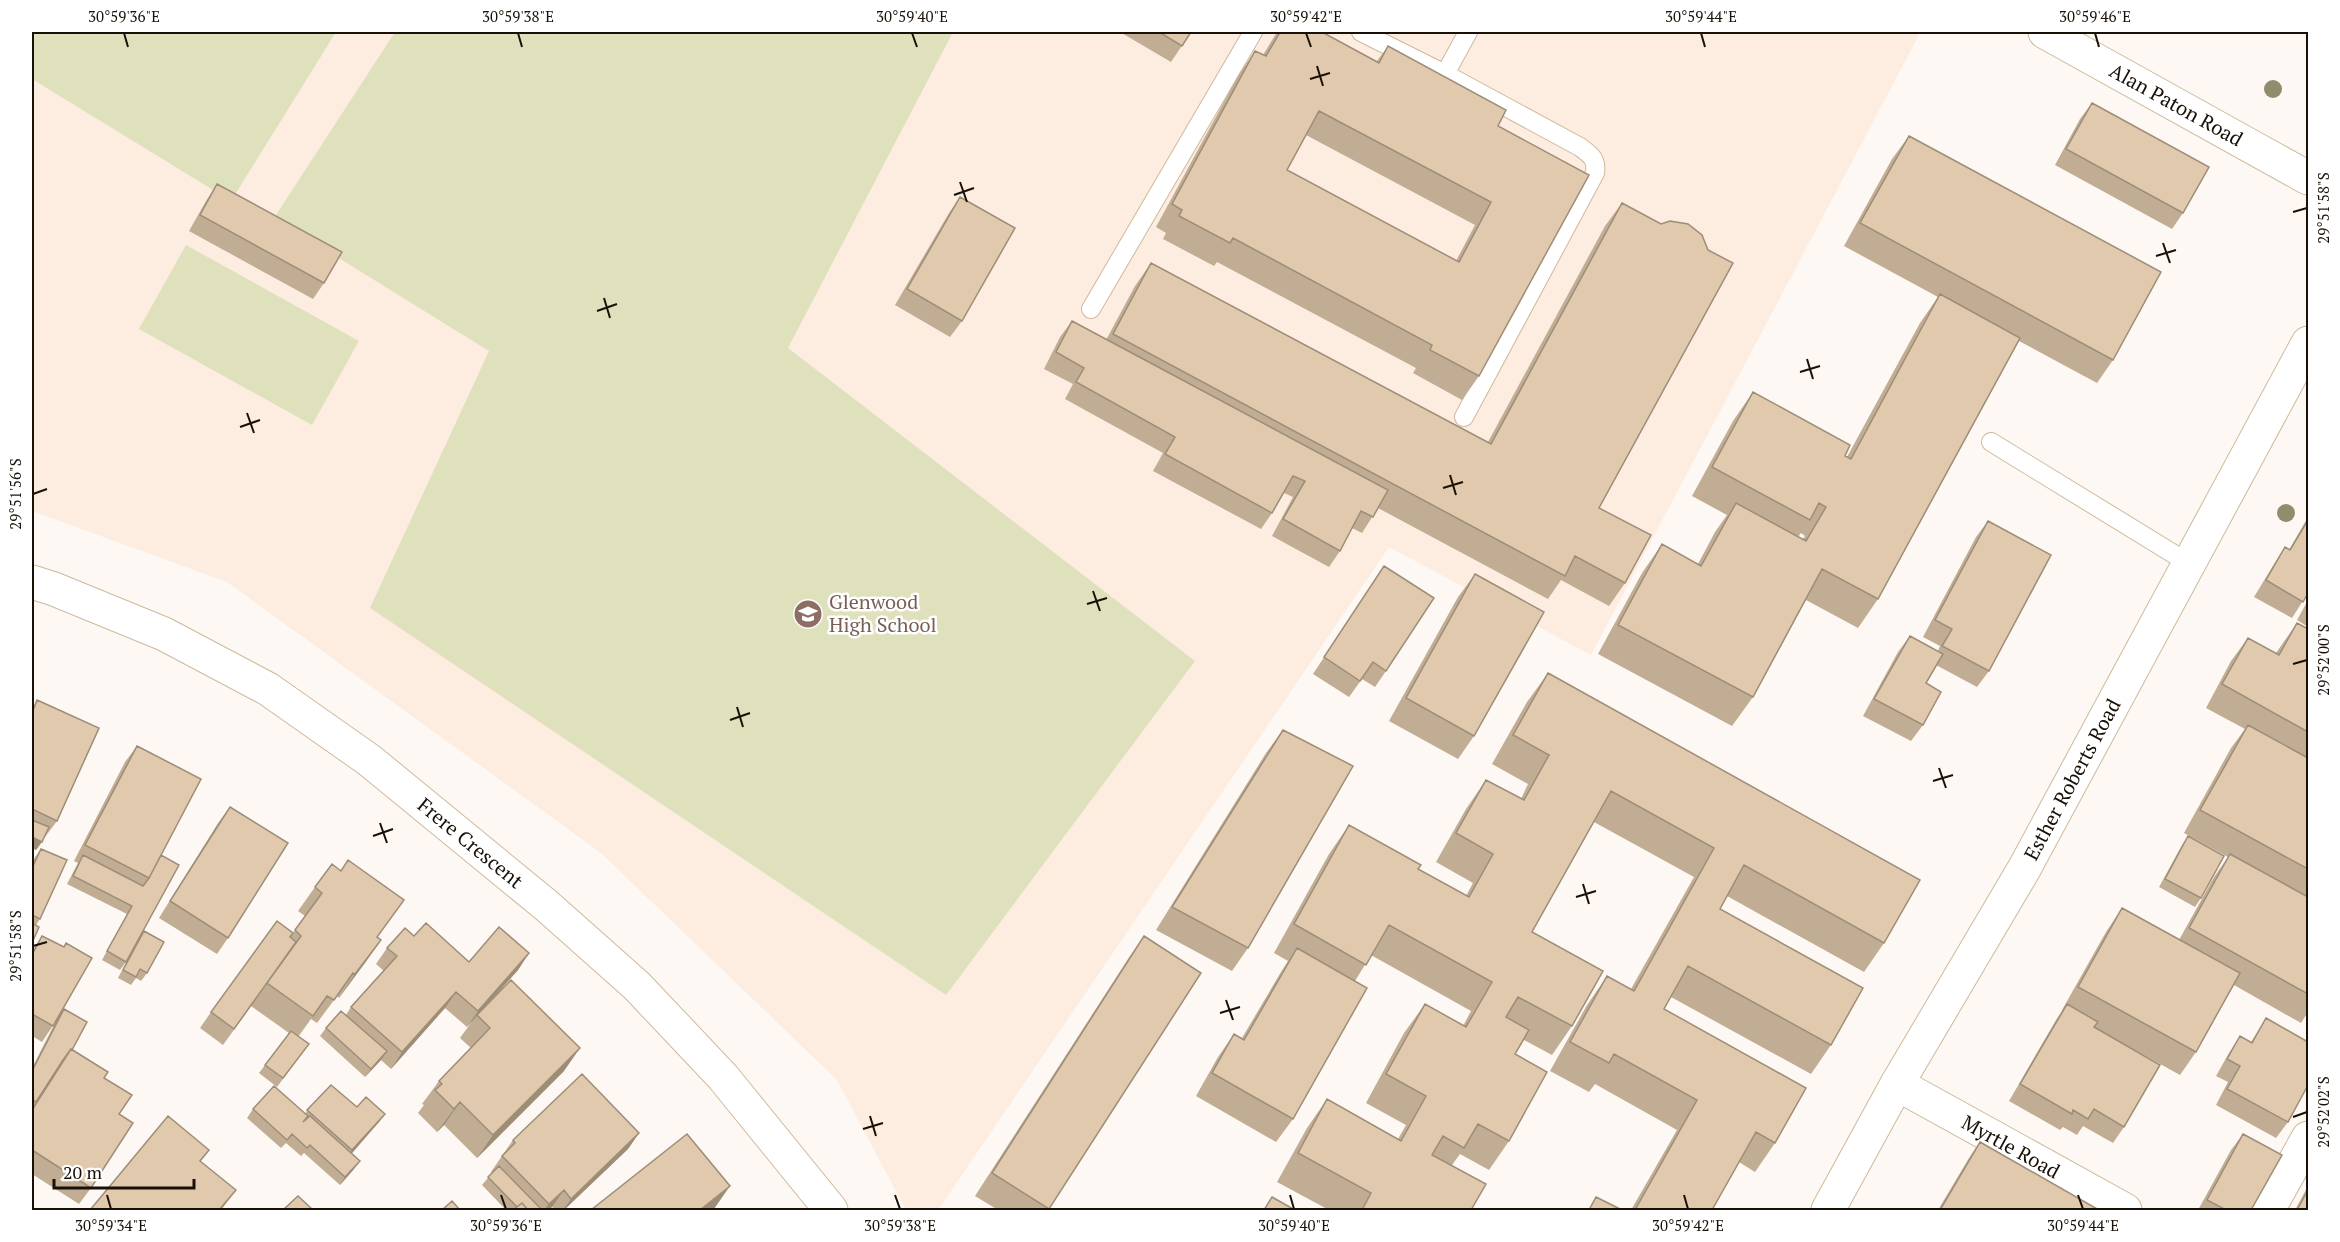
<svg xmlns="http://www.w3.org/2000/svg" width="2340" height="1242" viewBox="0 0 2340 1242" font-family="'PT Serif',serif">
	<rect width="100%" height="100%" fill="#fdf8f3"/>
	<path fill="#fdece0" d="M32 32H1914L1919 35 1591 655 1389 547 938 1210H906L837 1080 601 853 227 582 32 511Z"/>
	<path fill="#dfe1bd" d="M32 32H336L231 201 32 79Z
		M395 32H953L788 348 1195 661 946 995 370 608 489 351 274 218Z
		M186 245 359 341 312 425 139 329Z"/>
	<g fill="none" stroke-linecap="round" stroke-linejoin="round">
		<g stroke="#cfb99c" stroke-width="20">
			<path id="service" d="M1361 32 1445 74 1580 147C1591 155 1597 159 1595 173L1464 417
				M1445 74 1468 32
				M1091 309 1253 32
				M1991 442 2190 564"/>
		</g>
		<g stroke="#cfb99c" stroke-width="35">
			<g id="minor">
				<path id="s1" d="M32 582 54 589 164 634 268 689 369 760 547 906 637 986 723 1077 831 1210"/>
				<path id="s2" d="M1897 1084 2125 1210"/>
				<path id="s3" d="M1828 1210 1897 1084 2024 869 2308 343"/>
				<path d="M2268 1210 2308 1138"/>
			</g>
		</g>
		<g stroke="#cfb99c" stroke-width="35">
			<g id="tertiary">
				<path id="s4" d="M2045 32 2308 178"/>
			</g>
		</g>
		<use href="#service" stroke="#fff" stroke-width="18"/>
		<use href="#minor" stroke="#fff" stroke-width="33"/>
		<use href="#tertiary" stroke="#fff" stroke-width="33"/>
	</g>
	<g fill="#8f8d6e">
		<circle cx="2273" cy="89" r="9"/>
		<circle cx="2286" cy="513" r="9"/>
	</g>
	<path fill="#c1ad94" fill-rule="evenodd" d="M1120 32H1191L1171 62Z
		M1277 32H1322L1377 61 1388 46 1498 126 1479 376 1462 400 1413 373 1416 368 1217 262 1214 266 1163 239 1166 233 1156 227 1239 74 1255 51 1263 55ZM1306 135 1475 225 1456 261 1287 170Z
		M2092 103 2183 213 2172 229 2055 165 2080 119Z
		M1909 136 2113 360 2097 383 2019 341 1878 599 1858 628 1806 600 1753 697 1732 726 1598 654 1642 573 1662 544 1698 564 1715 532 1727 515 1692 496 1733 421 1753 392 1847 457 1920 323 1938 297 1844 246 1892 159ZM1801 533 1805 536 1803 539 1798 537Z
		M217 184 324 283 313 299 189 231 206 201Z
		M960 197 962 321 950 337 895 305 949 213Z
		M1622 203 1599 508 1625 583 1609 606 1561 580 1548 599 1378 508 1362 533 1352 528 1340 551 1329 567 1272 536 1293 497 1284 493 1272 513 1261 529 1153 471 1163 453 1065 399 1073 384 1044 369 1060 337 1072 321 1106 340 1135 286 1151 263 1488 442 1605 226Z
		M2308 517V593L2292 618 2254 597 2274 564 2285 547 2289 550Z
		M1988 521 1989 671 1977 687 1936 665 1926 683 1923 725 1911 741 1863 716 1898 652 1910 636 1938 651 1940 646 1923 637 1976 537Z
		M1384 566 1386 671 1375 687 1362 679 1349 697 1313 674Z
		M1475 574 1474 736 1458 759 1389 721 1458 597Z
		M2308 600V627L2297 620Z
		M2297 623 2308 629V1012L2301 1023 2234 985 2196 1052 2180 1075 2133 1049 2124 1127 2113 1143 2083 1126 2077 1135 2063 1127 2060 1130 2009 1101 2056 1020 2062 1011V1010L2106 932 2122 908 2179 940 2214 877 2228 857 2184 833 2231 748 2245 729 2206 708 2231 661 2248 638 2276 653Z
		M1548 673 1884 943 1864 972 1727 896 1720 909 1831 1045 1811 1074 1671 997 1664 1009 1775 1143 1755 1172 1739 1162 1712 1210H1631L1677 1130 1595 1084 1589 1092 1550 1071 1587 1005 1607 976 1631 989 1694 877 1594 822 1532 932 1572 1026 1552 1055 1524 1040 1515 1054 1509 1141 1489 1170 1460 1154 1452 1165 1471 1210H1329L1277 1182 1307 1128 1327 1099 1398 1139 1406 1125 1366 1103 1404 1033 1425 1004 1463 1026 1471 1011 1371 955 1355 981 1293 1119 1276 1142 1196 1096 1218 1057 1234 1034 1242 1038 1281 972 1288 961 1274 953 1329 854 1349 825 1418 869 1466 896 1473 883 1436 862 1466 809 1486 780 1521 799 1528 784 1492 764 1527 702Z
		M37 700 57 821 45 837H44L36 850 32 848V709Z
		M1283 730 1248 948 1232 971 1156 930 1266 753Z
		M137 746 161 855 126 962 120 970 102 960 127 914 67 884 78 863 74 861 125 762Z
		M230 807 228 938 217 954 159 918 218 823Z
		M2188 836 2201 898 2195 907 2159 887 2182 845Z
		M41 849 40 919 36 925 32 943V864L35 857Z
		M315 887 381 940 339 998 337 996 317 1023 311 1019 298 1037 309 1044 277 1087 259 1073 289 1033 251 1006 223 1045 200 1028 211 1012 293 933 305 916 298 911Z
		M144 931 147 973 141 981 136 978 131 985 118 978 138 940Z
		M42 936 59 1016 64 1009 72 1050 104 1078 119 1114 91 1188 79 1204 32 1174V1109L34 1104 32 1109V1068L56 1021 42 1042 32 1036V951Z
		M414 936 469 962 529 953 518 970 487 1005 564 1071 477 1158 444 1125 437 1132 418 1113 424 1105 422 1104 439 1081 471 1048 460 1038 473 1020 467 1027 445 1008 391 1069 381 1060 365 1077 320 1036 326 1028 346 1015 351 1007 384 971 376 964 387 948Z
		M1144 936 1201 973 1048 1210H998L975 1196 1128 959Z
		M2266 1018 2288 1122 2276 1138 2216 1105 2228 1082 2216 1076 2229 1053 2240 1036 2251 1042Z
		M357 1107 385 1114 379 1122 351 1153 354 1169 340 1185 304 1153 301 1156 286 1143 281 1148 247 1118 253 1109 306 1113 307 1110Z
		M639 1133 628 1149 564 1210H556L552 1207 548 1210H506L482 1185 492 1173 491 1172 513 1140Z
		M2243 1134 2251 1210H2198L2231 1150Z
		M1980 1142 2099 1210H1938L1969 1158Z
		M2308 1186V1210H2295Z"/>
	<path fill="#9d8d78" d="M32 837 42 842 36 850 32 848Z
		M381 940 365 963 339 998 355 974Z
		M529 953 518 970 467 1027 478 1011Z
		M456 992 445 1008 391 1069 402 1052Z
		M580 1048 564 1071 477 1158 493 1135Z
		M387 1051 381 1060 365 1077 371 1069Z
		M460 1102 444 1125 437 1132 454 1109Z
		M385 1114 379 1122 347 1159 352 1150Z
		M639 1133 628 1149 564 1210H563L571 1199Z
		M360 1161 354 1169 340 1185 345 1177Z
		M730 1186 714 1209 713 1210H700Z
		M236 1190 221 1210H219Z
		M564 1190 552 1207 548 1210H544L549 1204Z"/>
	<path fill="#e0c9ac" stroke="#9d8d78" stroke-width="1.5" fill-rule="evenodd" d="M1159 32H1191L1182 46Z
		M1280 32H1322L1379 63 1388 46 1506 110 1498 126 1589 175 1479 376 1430 350 1432 345 1233 238 1230 243 1179 216 1182 210 1172 204 1255 51 1266 56ZM1319 111 1491 202 1459 262 1287 170Z
		M2092 103 2209 167 2183 213 2066 149Z
		M1909 136 2161 272 2113 360 1860 223Z
		M217 184 342 252 324 283 200 215Z
		M960 197 1015 228 962 321 907 289Z
		M1622 203 1661 224 1670 221 1688 224 1702 235 1708 250 1733 263 1599 508 1651 535 1625 583 1575 556 1565 576 1113 334 1151 263 1491 444Z
		M1940 294 2020 338 1878 599 1822 569 1753 697 1618 625 1662 544 1701 566 1736 503 1806 541 1826 507 1819 503 1810 520 1712 467 1753 392 1850 445 1845 456 1851 459Z
		M1072 321 1388 490 1373 517 1361 511 1340 551 1283 519 1305 481 1293 476 1272 513 1165 454 1175 437 1076 382 1084 368 1056 352Z
		M2308 520V593L2303 602 2266 580 2285 547 2290 550Z
		M1988 521 2051 555 1989 671 1942 646 1952 629 1935 620Z
		M1384 566 1434 598 1386 671 1373 662 1360 681 1324 657Z
		M1475 574 1544 612 1474 736 1406 698Z
		M2297 623 2308 629V732L2222 684 2248 638 2279 655Z
		M1910 636 1943 654 1926 683 1941 692 1923 725 1874 699Z
		M1548 673 1920 880 1884 943 1744 865 1720 909 1863 988 1831 1045 1688 966 1664 1009 1806 1088 1775 1143 1756 1132 1712 1210H1635L1697 1100 1614 1054 1609 1063 1570 1042 1607 976 1634 991 1714 848 1611 791 1532 932 1603 971 1572 1026 1518 997 1506 1017 1529 1030 1515 1054 1547 1072 1509 1141 1478 1124 1464 1148 1443 1136 1432 1155 1486 1184 1471 1210H1362L1371 1193 1298 1153 1327 1099 1401 1141 1426 1096 1386 1074 1425 1004 1466 1027 1492 982 1389 925 1366 965 1294 924 1349 825 1421 865 1418 869 1469 897 1493 854 1456 833 1486 780 1524 800 1549 755 1513 735Z
		M37 700 99 728 57 821 32 809V713Z
		M2248 725 2308 758V869L2200 810Z
		M1283 730 1353 766 1248 948 1172 907Z
		M137 746 201 779 149 878 85 845Z
		M230 807 288 843 228 938 170 901Z
		M32 820 49 827 42 842 32 837Z
		M2188 836 2224 856 2201 898 2165 879Z
		M41 849 67 860 40 919 32 915V868Z
		M2230 854 2308 897V994L2189 928Z
		M83 855 143 886 149 878 161 855 179 865 126 962 107 951 132 906 73 876Z
		M348 860 404 900 377 937 381 940 355 974 353 973 334 1000 327 996 313 1016 267 983 301 936 295 930 322 893 315 887 332 864 341 871Z
		M2122 908 2240 973 2196 1052 2078 987Z
		M277 921 293 933 290 937 296 942 234 1029 211 1012Z
		M32 923 39 927 32 943Z
		M426 923 469 962 499 927 529 953 478 1011 456 992 402 1052 351 1007 397 956 387 948 405 928 414 936Z
		M144 931 164 942 147 973 140 969 136 977 123 970Z
		M42 936 64 947 66 943 92 958 53 1026 32 1014V955Z
		M1144 936 1201 973 1049 1209 992 1173Z
		M1297 948 1367 988 1293 1119 1212 1073 1234 1034 1244 1040Z
		M511 980 580 1048 493 1135 460 1102 454 1109 435 1090 442 1084 439 1081 490 1028 477 1015Z
		M2067 1004 2098 1022 2094 1027 2160 1065 2124 1127 2094 1109 2088 1119 2073 1110 2072 1114 2020 1084Z
		M64 1009 87 1022 72 1050 71 1049 63 1060 36 1102 32 1099V1071Z
		M341 1011 387 1051 371 1069 326 1028Z
		M2266 1018 2308 1042V1085L2288 1122 2227 1089 2240 1066 2227 1059 2240 1036 2252 1043Z
		M291 1031 309 1044 283 1078 265 1065Z
		M71 1049 108 1072 104 1078 132 1095 119 1114 133 1123 91 1188 32 1150V1110Z
		M582 1074 639 1133 571 1199 564 1190 549 1204 502 1156 515 1143 513 1140Z
		M331 1085 357 1107 366 1097 385 1114 352 1150 307 1110Z
		M274 1086 308 1116 303 1122 310 1116 360 1161 345 1177 310 1145 307 1148 292 1134 287 1140 253 1109Z
		M168 1116 209 1150 200 1161 236 1190 219 1210H90Z
		M687 1134 730 1186 700 1210H591Z
		M2243 1134 2282 1155 2251 1210H2226L2207 1200Z
		M1980 1142 2099 1210H1940Z
		M499 1166 542 1210H528L522 1203 517 1207 488 1177Z
		M2308 1190V1210H2297Z
		M298 1196 313 1210H283Z
		M1272 1197 1295 1210H1264Z
		M1596 1197 1622 1210H1589Z
		M452 1201 460 1210H442Z
		M522 1203 528 1210H513Z"/>
	<path fill="none" stroke="#191107" stroke-width="2" d="M124 33 128 47M518 33 522 47M912 33 917 47M1306 33 1311 47M1701 33 1705 47M2095 33 2099 47M1317 66 1323 86M1310 79 1330 73M960 182 967 202M954 195 974 188M2293 212 2307 208M2163 243 2170 263M2156 256 2176 250M604 298 610 318M597 311 617 304M1807 359 1813 379M1800 372 1820 366M247 413 254 433M240 427 260 420M1450 475 1456 495M1443 488 1463 482M33 494 47 489M1093 591 1100 611M1087 604 1107 598M2293 664 2307 660M737 707 743 727M730 720 750 713M1939 768 1946 788M1933 781 1953 775M380 823 387 843M373 836 393 829M1583 884 1589 904M1576 897 1596 891M33 946 47 942M1226 1000 1233 1020M1220 1013 1240 1007M870 1116 876 1136M2293 1117 2307 1112M863 1129 883 1123M107 1195 111 1209M501 1195 506 1209M895 1195 900 1209M1290 1195 1294 1209M1684 1195 1688 1209M2078 1195 2083 1209"/>
	<defs>
		<g id="school-disc" transform="scale(1.5)"><circle r="9.5" fill="#8d6e63" stroke="#fff"/><path d="M0-5L7-2L0 1L-7-2ZM-4 1L0 2.5L4 1V4Q0 6-4 4Z" fill="#fff"/></g>
	</defs>
	<g fill-rule="evenodd">
		<use href="#school-disc" x="808" y="614"/>
	</g>
	<g text-anchor="middle" stroke-width="5" stroke-linejoin="round" paint-order="stroke">
		<g font-size="20" fill="#191107" stroke="#fff">
			<text dy="7" stroke="none"><textPath href="#s4" startOffset="150">Alan Paton Road</textPath></text>
			<text dy="7" stroke="none"><textPath href="#s3" startOffset="495">Esther Roberts Road</textPath></text>
			<text dy="7" stroke="none"><textPath href="#s1" startOffset="514">Frere Crescent</textPath></text>
			<text dy="7" stroke="none"><textPath href="#s2" startOffset="130">Myrtle Road</textPath></text>
		</g>
		<g font-size="20" fill="#785e54" stroke="#fff" text-anchor="start">
			<text x="829" y="609">Glenwood<tspan x="829" dy="23">High School</tspan></text>
		</g>
	</g>
	<rect width="2340" height="1242" fill="none" stroke="#ffffff" stroke-width="66"/>
	<path d="M54 1179v9h140v-9" fill="none" stroke="#191107" stroke-width="3"/>
	<text x="63" y="1179" font-size="18" fill="#191107" stroke="#ffffff" stroke-width="4.5" paint-order="stroke">20 m</text>
	<rect x="33" y="33" width="2274" height="1176" fill="none" stroke="#191107" stroke-width="2"/>
	<g font-size="15" text-anchor="middle" fill="#191107">
		<text x="124" y="22">30°59'36"E</text>
		<text x="518" y="22">30°59'38"E</text>
		<text x="912" y="22">30°59'40"E</text>
		<text x="1306" y="22">30°59'42"E</text>
		<text x="1701" y="22">30°59'44"E</text>
		<text x="2095" y="22">30°59'46"E</text>
		<text transform="translate(2324 208) rotate(-90)" y="5">29°51'58"S</text>
		<text transform="translate(16 494) rotate(-90)" y="5">29°51'56"S</text>
		<text transform="translate(2324 660) rotate(-90)" y="5">29°52'00"S</text>
		<text transform="translate(16 946) rotate(-90)" y="5">29°51'58"S</text>
		<text transform="translate(2324 1112) rotate(-90)" y="5">29°52'02"S</text>
		<text x="111" y="1231">30°59'34"E</text>
		<text x="506" y="1231">30°59'36"E</text>
		<text x="900" y="1231">30°59'38"E</text>
		<text x="1294" y="1231">30°59'40"E</text>
		<text x="1688" y="1231">30°59'42"E</text>
		<text x="2083" y="1231">30°59'44"E</text>
	</g>
</svg>
